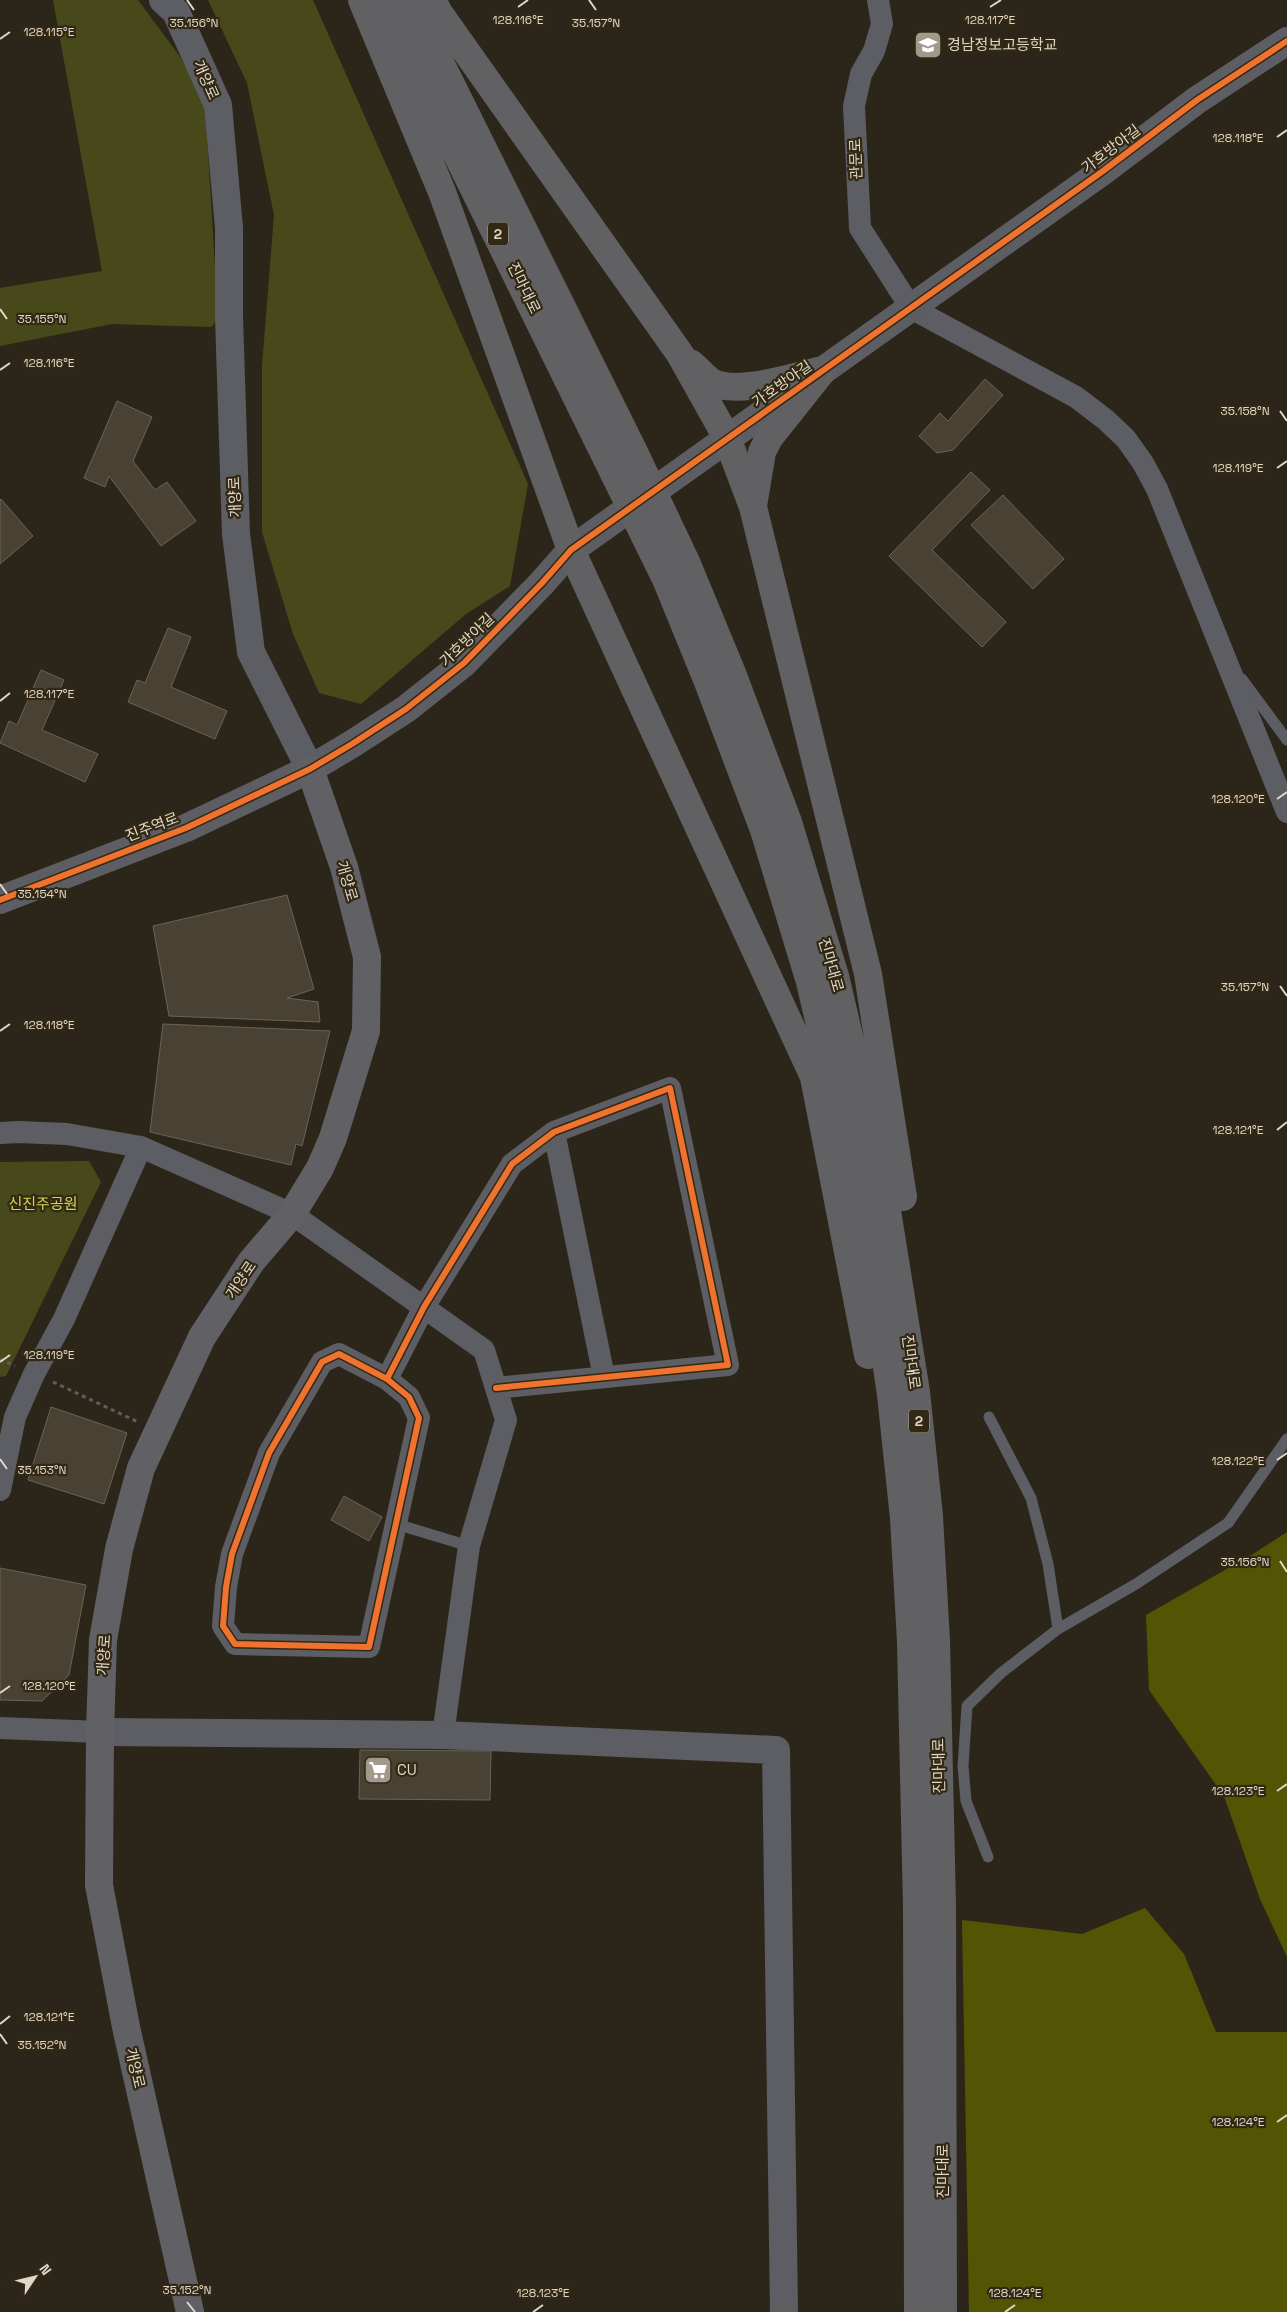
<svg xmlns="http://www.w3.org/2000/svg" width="1287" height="2312" viewBox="0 0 1287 2312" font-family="'Space Grotesk','Noto Sans KR',sans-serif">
	<rect width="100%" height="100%" fill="#2c261a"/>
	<path fill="#48491a" d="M53 0H138L181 58 205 103 218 316 212 327 112 324 0 346V288L102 271Z
		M208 0H313L528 484 510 586 466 614 361 704 319 693 293 634 262 532V366L274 215 247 83Z
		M89 1161 101 1182 6 1376 0 1377V1162Z"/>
	<path fill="#535504" d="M1287 1532V1957L1260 1899 1224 1796 1149 1690 1146 1615 1253 1554Z
		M1145 1908 1184 1954 1216 2032H1287V2312H969L962 1920 1082 1934Z"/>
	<path fill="#494232" stroke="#686459" d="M985 379 1003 395 953 450 937 453 919 436 940 413 948 421Z
		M117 401 152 417 133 461 155 490 167 482 196 521 161 546 109 476 105 487 84 478Z
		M971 472 990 490 932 550 1006 622 982 647 889 556Z
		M1003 495 1064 559 1033 589 971 525Z
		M1 499 33 536 0 564V500Z
		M168 628 191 637 171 687 227 711 215 739 128 702 137 680 145 683Z
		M41 670 64 680 42 730 98 754 85 782 0 743 9 721 17 725Z
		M287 895 314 989 287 998 318 1002 320 1022 169 1016 153 926Z
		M163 1024 330 1031 302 1146 296 1144 291 1165 150 1132Z
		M51 1407 127 1433 104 1504 28 1480Z
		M344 1496 382 1517 369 1541 331 1520Z
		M0 1568 86 1585 69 1675 42 1701 0 1700Z
		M360 1750 491 1751 490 1800 359 1799Z"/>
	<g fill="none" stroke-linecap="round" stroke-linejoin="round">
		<path stroke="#5f5d5e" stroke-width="3" stroke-dasharray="4 4" stroke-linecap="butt" d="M0 1359 15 1366
			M53 1382 138 1422"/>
		<path stroke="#5d5d64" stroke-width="11" d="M1242 679 1287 740
			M989 1417 1031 1498 1048 1564 1058 1629
			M396 1524 469 1546
			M988 1857 966 1801 963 1766 967 1706 1001 1673 1058 1629 1136 1584 1228 1523 1287 1439"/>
		<path stroke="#5d5d64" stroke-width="22" d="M878 0 882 24 874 51 861 74 854 106 860 228 911 308 1076 397 1106 420 1126 439 1143 463 1157 489 1287 812
			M554 1132 604 1377
			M0 1133 18 1132 67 1134 141 1147 292 1214 484 1350 506 1420 469 1546 443 1735
			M387 1379 339 1354 322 1362 269 1453 232 1554 226 1587 223 1626 235 1644 369 1647 419 1418 409 1397 387 1379 424 1307 512 1164 554 1132 670 1088 728 1365 496 1388
			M0 1490 15 1417 34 1374 64 1319 141 1147
			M0 1728 100 1732"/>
		<path stroke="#5d5d64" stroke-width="28" d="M163 0 176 12 218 105 229 228V317L236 534 251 652 310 769
			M0 900 186 828 310 769 352 744 406 709 464 663 542 583 571 550 1103 171 1197 100 1287 41
			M100 1732 443 1735 776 1750 784 2312"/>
		<path stroke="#606065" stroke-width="28" d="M190 2312 126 2027 99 1885 100 1732 103 1640 119 1549 141 1468 202 1337 251 1262 292 1214 320 1168 333 1138 366 1031 367 957 344 867 310 769"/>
		<path stroke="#616063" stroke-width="28" d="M362 0 442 192 571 550 814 1077 868 1355
			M381 0 666 579 708 682 764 830 810 982 856 1178 876 1289 891 1395 904 1518 911 1642 917 1907 918 2312
			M409 0 633 450 687 564 732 673 788 822 835 976 881 1173 916 1392 929 1516 936 1641 942 1906 943 2312
			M432 0 439 13 680 354 727 438 753 507 868 974 903 1197
			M690 363C697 368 703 376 710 381 735 397 795 376 823 370L769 438 762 452 753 506"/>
		<g stroke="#332813" stroke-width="9">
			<path id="cycleway" d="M0 900 186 828 310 769 352 744 406 709 464 663 542 583 571 550 1103 171 1197 100 1287 41
				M387 1379 339 1354 322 1362 269 1453 232 1554 226 1587 223 1626 235 1644 369 1647 419 1418 409 1397 387 1379 424 1307 512 1164 554 1132 670 1088 728 1365 496 1388"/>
		</g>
		<use href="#cycleway" stroke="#ef722f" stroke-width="6"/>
	</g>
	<path fill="none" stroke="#ded7ca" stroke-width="2" d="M187 0 194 10M589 0 596 10M518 7 528 0M990 7 1001 0M0 39 10 32M1277 137 1287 130M0 309 7 319M0 370 10 363M1280 411 1287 421M1277 468 1287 461M0 701 10 693M1277 799 1287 792M0 884 7 894M1280 986 1287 996M0 1031 10 1024M1277 1130 1287 1122M0 1362 10 1355M0 1459 7 1469M1277 1460 1287 1453M1280 1561 1287 1572M0 1693 10 1686M1277 1791 1287 1784M0 2024 10 2016M0 2034 7 2044M1277 2122 1287 2115M187 2302 195 2312M533 2312 543 2305M1005 2312 1015 2305"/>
	<defs>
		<g id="school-square" transform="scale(1.4375)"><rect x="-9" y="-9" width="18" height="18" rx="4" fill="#a0998c" stroke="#332813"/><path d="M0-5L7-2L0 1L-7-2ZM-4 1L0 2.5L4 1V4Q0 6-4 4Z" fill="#fff"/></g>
		<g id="supermarket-square" transform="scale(1.4375)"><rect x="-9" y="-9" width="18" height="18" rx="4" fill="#a0998c" stroke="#332813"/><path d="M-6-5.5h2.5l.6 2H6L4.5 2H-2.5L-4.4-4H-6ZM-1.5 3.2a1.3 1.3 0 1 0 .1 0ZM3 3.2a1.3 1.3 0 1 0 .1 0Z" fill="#fff"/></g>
	</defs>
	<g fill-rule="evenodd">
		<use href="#school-square" x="928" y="45"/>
		<use href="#supermarket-square" x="378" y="1770"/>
	</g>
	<g text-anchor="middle" stroke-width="4.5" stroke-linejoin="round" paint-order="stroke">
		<g fill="#332813" stroke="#aba293" stroke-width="1">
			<rect x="488" y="222.5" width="20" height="23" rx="4"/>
			<rect x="909" y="1409.5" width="20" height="23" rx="4"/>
		</g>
		<g font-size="14" font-weight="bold" fill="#ded7ca">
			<text x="498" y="239">2</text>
			<text x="919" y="1426">2</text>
		</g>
		<g font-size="15" fill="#ded7ca" stroke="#332813" text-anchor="start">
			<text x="947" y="50">경남정보고등학교</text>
			<text x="397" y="1775">CU</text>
		</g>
		<g font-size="15" fill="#ded7ca" stroke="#332813">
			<text transform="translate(206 80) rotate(66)" y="5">개양로</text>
			<text transform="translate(1111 149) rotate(-37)" y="5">가호방아길</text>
			<text transform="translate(856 159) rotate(-92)" y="5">관문로</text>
			<text transform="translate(524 288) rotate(64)" y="5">진마대로</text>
			<text transform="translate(782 384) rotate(-35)" y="5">가호방아길</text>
			<text transform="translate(235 497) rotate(-92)" y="5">개양로</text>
			<text transform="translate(467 640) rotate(-44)" y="5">가호방아길</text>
			<text transform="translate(152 827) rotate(-21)" y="5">진주역로</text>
			<text transform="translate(347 881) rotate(74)" y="5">개양로</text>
			<text transform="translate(831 965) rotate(74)" y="5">진마대로</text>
			<text transform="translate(241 1280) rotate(-56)" y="5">개양로</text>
			<text transform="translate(911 1362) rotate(82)" y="5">진마대로</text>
			<text transform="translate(104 1655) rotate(-86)" y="5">개양로</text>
			<text transform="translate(939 1766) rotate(-91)" y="5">진마대로</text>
			<text transform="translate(135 2068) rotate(77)" y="5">개양로</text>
			<text transform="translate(943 2171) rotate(-90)" y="5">진마대로</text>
		</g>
		<g font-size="15" fill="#d0d750" stroke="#332813">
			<text x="43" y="1209">신진주공원</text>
		</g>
	</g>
	<g font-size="12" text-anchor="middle" fill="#ded7ca" stroke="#332813" stroke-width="4.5" stroke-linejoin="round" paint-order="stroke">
		<text x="990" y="24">128.117°E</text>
		<text x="518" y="24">128.116°E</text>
		<text x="194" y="27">35.156°N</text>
		<text x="596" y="27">35.157°N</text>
		<text x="49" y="36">128.115°E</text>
		<text x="1238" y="142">128.118°E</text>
		<text x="42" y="323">35.155°N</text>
		<text x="49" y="367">128.116°E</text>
		<text x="1245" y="415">35.158°N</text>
		<text x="1238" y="472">128.119°E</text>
		<text x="49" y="698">128.117°E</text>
		<text x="1238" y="803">128.120°E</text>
		<text x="42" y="898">35.154°N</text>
		<text x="1245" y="991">35.157°N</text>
		<text x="49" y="1029">128.118°E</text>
		<text x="1238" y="1134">128.121°E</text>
		<text x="49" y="1359">128.119°E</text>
		<text x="1238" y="1465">128.122°E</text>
		<text x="42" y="1474">35.153°N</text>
		<text x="1245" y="1566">35.156°N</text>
		<text x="49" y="1690">128.120°E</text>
		<text x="1238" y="1795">128.123°E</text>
		<text x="49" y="2021">128.121°E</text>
		<text x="42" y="2049">35.152°N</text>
		<text x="1238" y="2126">128.124°E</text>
		<text x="187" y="2294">35.152°N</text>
		<text x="543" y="2297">128.123°E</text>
		<text x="1015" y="2297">128.124°E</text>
	</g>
	<g transform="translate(35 2277) rotate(55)" stroke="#332813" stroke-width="4" paint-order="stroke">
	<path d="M0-4L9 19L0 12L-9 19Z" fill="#ded7ca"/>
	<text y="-8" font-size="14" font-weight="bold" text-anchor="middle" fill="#ded7ca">N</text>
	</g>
</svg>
